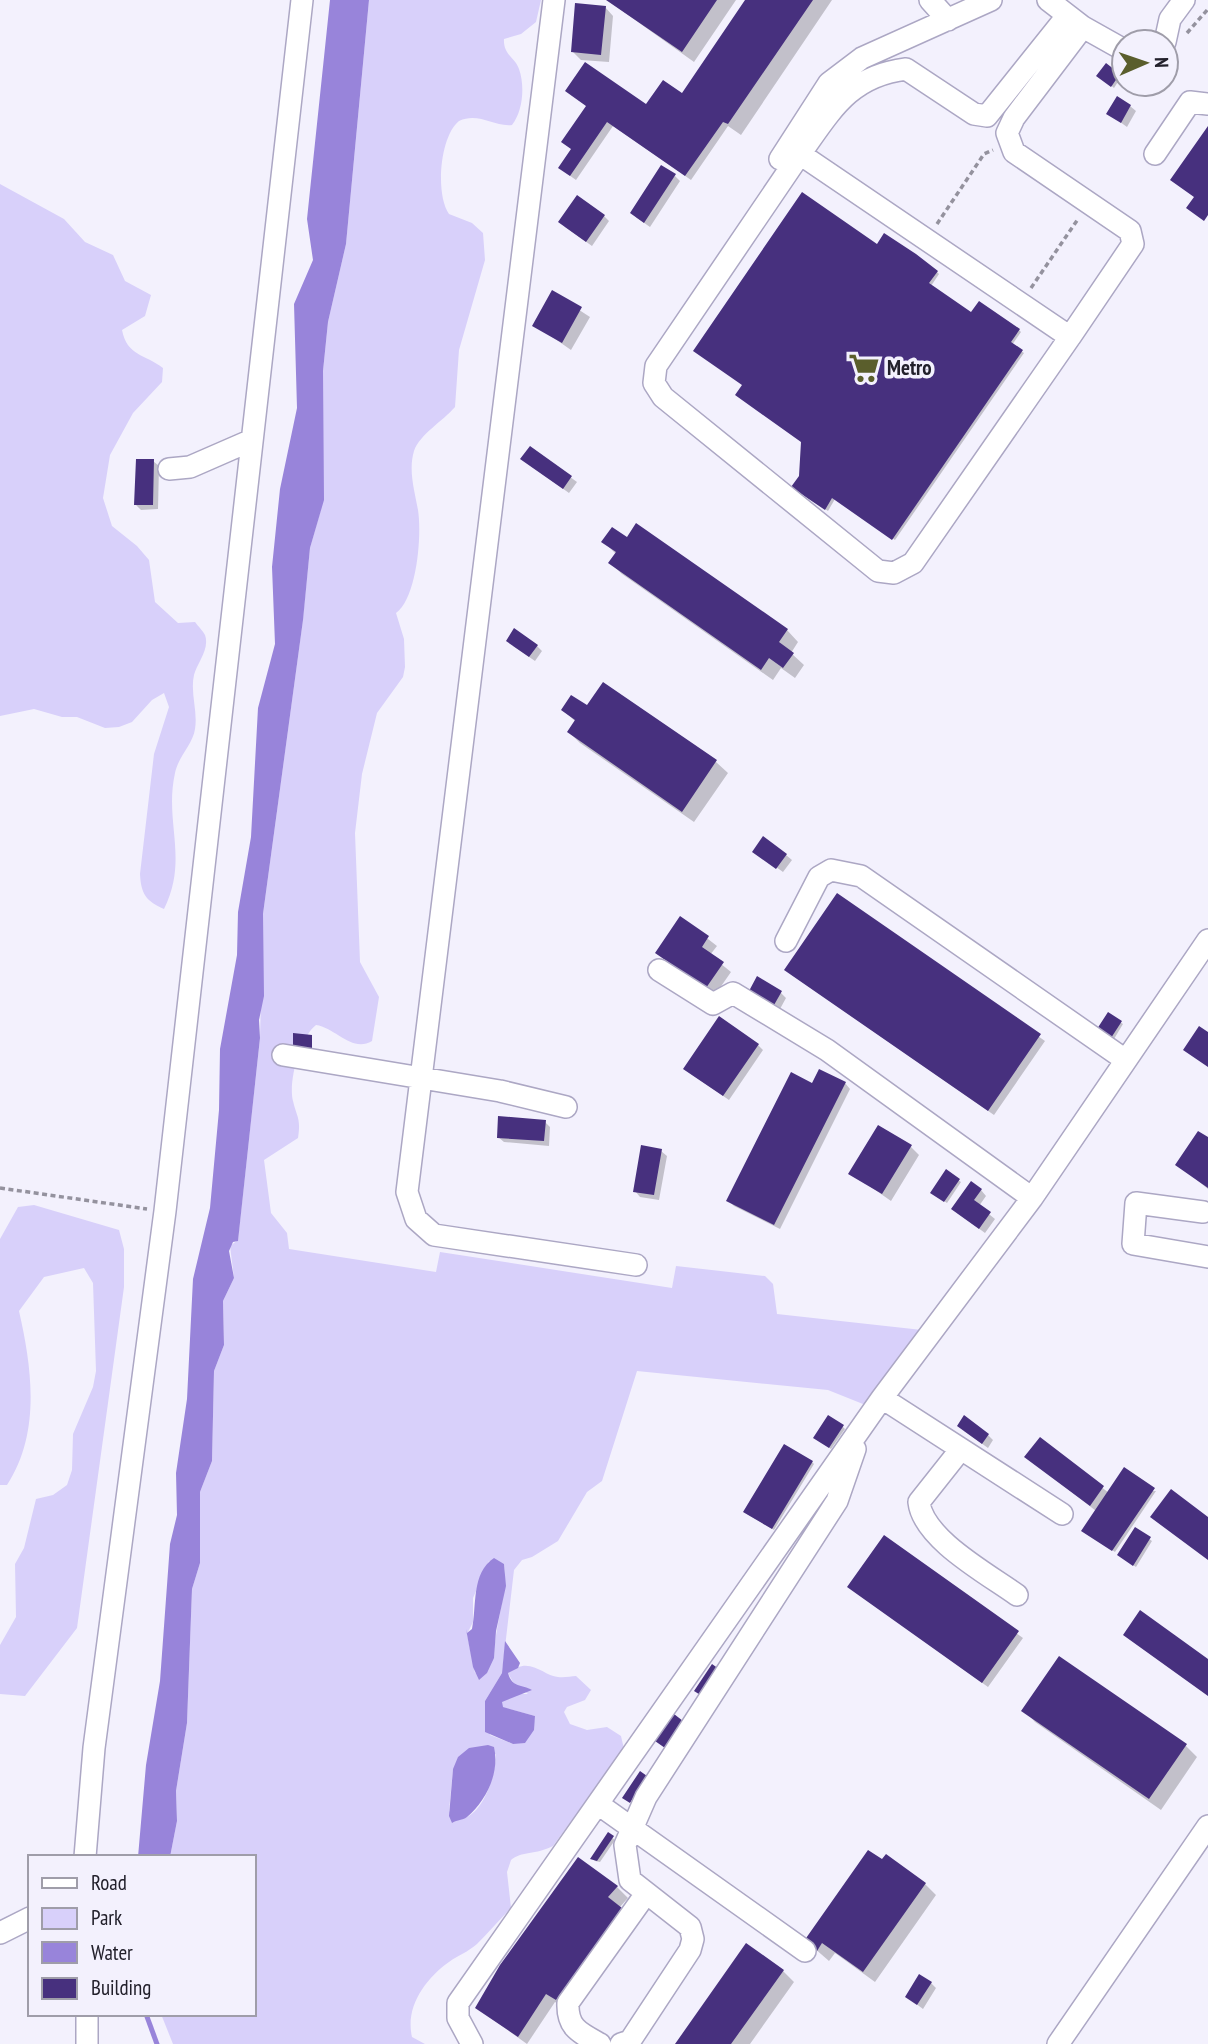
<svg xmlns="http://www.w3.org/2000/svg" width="1208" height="2044" viewBox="0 0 1208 2044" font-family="'PT Sans Narrow',sans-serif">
	<rect width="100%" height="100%" fill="#f3f1fd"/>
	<path fill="#d8d0fa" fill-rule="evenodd" d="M369 0H541L536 22 521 34 504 39C503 55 515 57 519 69 525 86 523 111 512 125 493 127 479 112 459 121 440 136 435 194 449 214L472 223 483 233 485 260 459 350 455 407C443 421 420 434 414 451 408 471 415 492 418 510 422 535 417 598 396 613L404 639 405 667 403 677 377 713 362 774 355 833 360 962 379 997 372 1041C352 1053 336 1028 316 1025 300 1037 288 1082 293 1101 297 1118 301 1118 298 1138L264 1160 271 1213 287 1233 289 1249 436 1272 440 1252 672 1288 676 1266 765 1276 773 1284 777 1314 922 1330 868 1406 828 1390 637 1371 602 1481 587 1492 558 1541 532 1557 522 1560 514 1570 502 1673 485 1701 490 1735 513 1744 534 1722 535 1716 502 1707V1701L517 1694H528L514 1684 508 1673C530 1655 543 1676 558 1677 564 1678 571 1676 576 1676L591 1690 585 1700 567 1707 564 1712 570 1724 587 1730 607 1727 621 1736 624 1749 553 1846C536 1855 521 1851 511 1860L507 1872 511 1908C499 1920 488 1933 477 1944 468 1952 457 1956 449 1962 425 1979 405 2007 412 2037L425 2044H173L161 2014H254V1857H170L177 1821 176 1791 187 1723 192 1589 200 1563V1492L212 1461 214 1371 224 1345 223 1301 234 1278 230 1246 238 1240 260 1038 263 914 302 627 310 548 321 509 323 371 328 322 346 244ZM489 1561 504 1564C508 1595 494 1626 494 1658L475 1673 467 1634 473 1622V1598ZM496 1754C495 1777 483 1819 456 1820L449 1811 453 1769Z
		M0 184 64 219 85 242 113 255 125 281 151 295 145 316 122 330C127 356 145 354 163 368L162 382 133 413 110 455 103 498 112 526 137 546 149 560 155 602 178 623 195 622C198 626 203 631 205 635 210 649 197 663 194 675 190 693 198 711 195 729 193 744 178 757 175 773 164 823 189 858 164 909 146 901 141 894 140 874L154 754 169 707 164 693 152 700 132 722 119 727 105 728 77 717H62L34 709 0 716Z
		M34 1205 119 1230 124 1249V1287L77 1628 25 1696 0 1694V1645L16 1617 15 1564 24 1548 36 1499 53 1495 67 1485 72 1470 73 1434 93 1387 96 1371 93 1283 84 1268 44 1277 19 1311C32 1368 41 1433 7 1485H0V1239L18 1207Z"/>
	<path fill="#9884da" d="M330 0H369L346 244 328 322 323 371 324 500 310 548 303 620 263 914 264 996 259 1020 260 1038 238 1241 233 1242 229 1251 234 1278 223 1301 224 1345 214 1371 212 1461 200 1492V1563L192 1589 187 1723 176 1791 177 1821 170 1857H138L146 1765 160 1681 170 1544 177 1515 176 1473 187 1399 193 1279 210 1208 219 1110 220 1049 237 955 238 912 251 837 258 708 275 644 272 567 280 489 297 408 294 304 313 260 307 219Z
		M494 1558 504 1564 506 1586 496 1631 494 1658 487 1673 479 1680 473 1667 466 1629 467 1633 472 1629C477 1606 471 1573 494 1558Z
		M505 1641 520 1663 518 1668 508 1673C512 1688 522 1684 532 1690L502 1702 503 1707 535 1716 534 1730 525 1743 513 1744 485 1732V1701L502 1673Z
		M488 1745 494 1747C500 1773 486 1801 467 1817 462 1821 458 1819 452 1823L449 1816 453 1769 458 1757 469 1748Z"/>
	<path fill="#0003" d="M607 0H736L694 62Z
		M747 0H832L741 135 728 126 691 180 613 126 576 180 566 173 588 106 647 107 688 100Z
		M605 7 613 16 609 62 581 60 572 51Z
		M1106 65 1121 77 1114 88 1099 75Z
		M1130 106 1136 111 1127 127 1109 114Z
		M675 176 680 181 650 227 637 218 632 213Z
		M604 216 609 221 592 246 565 227Z
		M877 246 937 272 939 274 931 286 971 314 1019 330 1021 332 1012 345 1024 353 895 540 835 499 828 511 795 489Z
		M553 293 590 317 571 350 535 325Z
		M530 448 577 482 569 493 528 464Z
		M153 461 159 466 158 509 141 510 136 505Z
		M604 542 787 630 798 642 791 653 804 665 795 678 781 668 773 680 622 574 610 563 616 554Z
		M513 646H537L542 651 535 661Z
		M603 684 716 762 728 773 694 822 580 743 569 732 576 722 563 710 587 707Z
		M758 854 786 855 792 860 783 872Z
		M838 895 1045 1041 994 1115 792 975Z
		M681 918 717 946 710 955 731 972 715 995 657 952Z
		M781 993 786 998 780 1009 756 996Z
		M1108 1014 1123 1024 1114 1039 1101 1030Z
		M758 1045 763 1050 729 1100 691 1074Z
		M845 1083 850 1089 780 1229 734 1206 728 1200 813 1085Z
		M545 1122 550 1127 549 1146 504 1142 498 1137Z
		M1208 1140V1189L1177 1164Z
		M911 1147 919 1155 891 1201 851 1173Z
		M661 1151 667 1156 659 1200 640 1197 635 1191Z
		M946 1172 961 1182 947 1203 934 1194Z
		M981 1190 986 1196 979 1206 995 1219 985 1233 959 1214Z
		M842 1426 845 1429 831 1449 818 1440Z
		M964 1431 988 1435 993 1440 988 1448Z
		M1040 1440 1109 1493 1156 1491 1115 1552 1085 1532 1096 1511 1027 1457Z
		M812 1462 814 1464 774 1530 747 1514Z
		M1135 1529 1152 1541 1136 1567 1121 1557Z
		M885 1538 1023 1638 988 1687 855 1592Z
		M1060 1658 1186 1746 1197 1757 1161 1810 1035 1722 1024 1710Z
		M608 1835 615 1840 600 1862 595 1861 593 1859Z
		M925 1884 936 1895 875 1982 835 1953 829 1961 806 1941Z
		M617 1887 628 1898 619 1908 633 1921 568 2010 555 2002 527 2044 477 2008Z
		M783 1971 794 1982 750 2044H677Z
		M931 1983 936 1988 923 2009 907 1997Z"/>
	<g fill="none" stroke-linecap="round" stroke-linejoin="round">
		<path stroke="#9884da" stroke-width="5" d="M146 2014 157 2044"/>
	</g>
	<path fill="#47307e" d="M606 0H717L682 52Z
		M745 0H813L728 124 723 122 685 176 607 122 570 176 558 168 571 149 561 142 586 106 565 91 585 62 646 104 663 80 682 93Z
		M575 3 606 6 601 55 571 52Z
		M1106 63 1120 74 1111 87 1096 76Z
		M1117 96 1131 105 1121 123 1106 114Z
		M1208 126V215L1204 221 1186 208 1194 197 1170 180Z
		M661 165 676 174 644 223 630 213Z
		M802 192 877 244 884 233 916 254 938 271 929 283 971 312 979 301 1020 329 1011 342 1023 350 892 540 832 498 825 510 791 487 799 476 801 442 735 395 742 385 693 351Z
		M577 195 605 215 586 242 558 222Z
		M552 290 582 307 562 343 532 326Z
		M530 446 572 476 563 489 520 459Z
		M136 459H154L153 505H134Z
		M636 523 788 629 779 642 794 653 783 668 769 658 761 670 608 563 616 552 601 542 612 527 627 537Z
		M514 628 538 645 529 657 506 641Z
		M603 682 717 760 682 812 567 732 575 720 561 710 571 695 587 705Z
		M763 836 787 854 776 869 752 852Z
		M837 893 1041 1034 988 1111 784 970Z
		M680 916 709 936 702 947 724 962 706 988 655 953Z
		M757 976 782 991 774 1005 749 991Z
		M1108 1012 1122 1021 1111 1038 1097 1029Z
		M719 1016 759 1044 723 1096 683 1069Z
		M1199 1026 1208 1032V1067L1183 1050Z
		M293 1033 312 1035V1050L293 1049Z
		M819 1069 846 1082 774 1225 726 1201 791 1072 812 1083Z
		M498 1116 546 1120 544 1141 497 1138Z
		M878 1125 912 1145 882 1194 848 1174Z
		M1198 1131 1208 1137V1188L1175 1165Z
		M641 1145 662 1149 654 1195 633 1192Z
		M946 1169 960 1179 944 1202 930 1193Z
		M971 1181 982 1189 974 1200 991 1212 979 1229 951 1209Z
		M828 1415 844 1425 829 1448 813 1438Z
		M964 1415 989 1434 982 1444 957 1426Z
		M1040 1437 1104 1486 1090 1506 1024 1457Z
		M784 1444 813 1461 772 1529 743 1512Z
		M1124 1467 1155 1488 1112 1551 1081 1531Z
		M1171 1489 1208 1517V1560L1150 1517Z
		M1135 1527 1151 1537 1133 1566 1117 1555Z
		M884 1535 1019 1631 982 1683 847 1587Z
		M1140 1610 1208 1659V1696L1123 1635Z
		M1059 1656 1187 1744 1149 1799 1021 1711Z
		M712 1664 719 1669 702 1696 694 1691Z
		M674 1714 683 1721 665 1748 655 1741Z
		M640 1771 647 1776 630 1803 622 1798Z
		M608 1832 614 1836 597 1861 590 1859Z
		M868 1850 882 1859 886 1854 926 1883 863 1972 822 1943 817 1951 804 1941Z
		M578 1857 618 1886 608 1897 622 1908 556 2000 546 1994 518 2037 475 2008 500 1965Z
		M746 1943 784 1970 731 2044H675Z
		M919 1974 932 1982 917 2005 905 1997Z"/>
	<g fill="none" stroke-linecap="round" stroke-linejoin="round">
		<g stroke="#aca7c4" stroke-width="24">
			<path id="minor" d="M554 0 407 1192 416 1219 434 1235 636 1265
				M930 0 948 20
				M1048 0 1083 27 1124 50
				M1067 16 987 116 974 114 906 69C849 76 831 111 800 154L1070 337 1133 244 1130 231 1014 152 1007 133 1014 118 1083 27
				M1165 42 1170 19 1184 0
				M800 154 656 366 654 383 663 397 878 571 894 573 913 563 1070 337
				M1155 154 1190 102 1208 104
				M780 159 829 83 862 58 991 0
				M169 469 190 467 252 440
				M786 941 819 877 831 870 861 876 1124 1059
				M659 970 713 1004 733 993 827 1050 1032 1198
				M283 1055 500 1091 566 1107
				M1203 1212 1136 1203 1133 1244 1208 1257
				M882 1398 1062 1514
				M961 1449 919 1502C923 1539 988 1574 1017 1595
				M598 1804 805 1951
				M85 1857 94 1748 165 1211 302 0
				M0 1933 30 1918
				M87 2014V2044
				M472 2044 458 2018V2003L882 1398 1032 1198 1208 940
				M600 2044C580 2033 567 2028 568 2003L645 1895
				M621 2044 630 2041 690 1950 693 1939 690 1927 630 1880 625 1845 646 1797 837 1501 855 1449
				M1058 2044 1208 1826"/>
		</g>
		<path stroke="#94929e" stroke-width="3.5" stroke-dasharray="5 3.5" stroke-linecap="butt" d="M1187 33 1208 9
			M937 224 984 154 993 150
			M1031 288 1078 219
			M0 1188 147 1209"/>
		<use href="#minor" stroke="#fff" stroke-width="21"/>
	</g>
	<defs>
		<g id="supermarket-bare" transform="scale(2.415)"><path d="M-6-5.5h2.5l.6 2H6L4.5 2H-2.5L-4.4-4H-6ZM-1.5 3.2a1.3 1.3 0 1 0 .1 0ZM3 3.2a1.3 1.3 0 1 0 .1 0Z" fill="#5a5e2c" stroke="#f3f1fd" stroke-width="2.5" paint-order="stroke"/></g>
	</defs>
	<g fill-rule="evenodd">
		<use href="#supermarket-bare" x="864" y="368"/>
	</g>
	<g text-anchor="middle" stroke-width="7" stroke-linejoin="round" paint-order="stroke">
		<g font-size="21" font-weight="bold" fill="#22202b" stroke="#f3f1fd" text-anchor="start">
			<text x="887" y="375">Metro</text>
		</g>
	</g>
	<rect x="28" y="1855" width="228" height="161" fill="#f3f1fd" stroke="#9f9da9" stroke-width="2"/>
	<rect x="42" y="1878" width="35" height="10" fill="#ffffff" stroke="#9f9da9" stroke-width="2"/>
	<text x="91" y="1890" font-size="21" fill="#22202b">Road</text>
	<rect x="42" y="1908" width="35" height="21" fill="#d8d0fa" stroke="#9f9da9" stroke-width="2"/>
	<text x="91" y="1925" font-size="21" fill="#22202b">Park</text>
	<rect x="42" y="1942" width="35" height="21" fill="#9884da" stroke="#9f9da9" stroke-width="2"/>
	<text x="91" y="1960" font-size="21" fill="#22202b">Water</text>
	<rect x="42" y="1978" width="35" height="21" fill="#47307e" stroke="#9f9da9" stroke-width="2"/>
	<text x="91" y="1995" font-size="21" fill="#22202b">Building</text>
	<g transform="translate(1145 63) rotate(88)"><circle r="33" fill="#f3f1fd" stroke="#9f9da9" stroke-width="2"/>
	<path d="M0-5L12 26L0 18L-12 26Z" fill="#5a5e2c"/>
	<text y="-10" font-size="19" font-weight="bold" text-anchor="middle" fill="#22202b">N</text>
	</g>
</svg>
